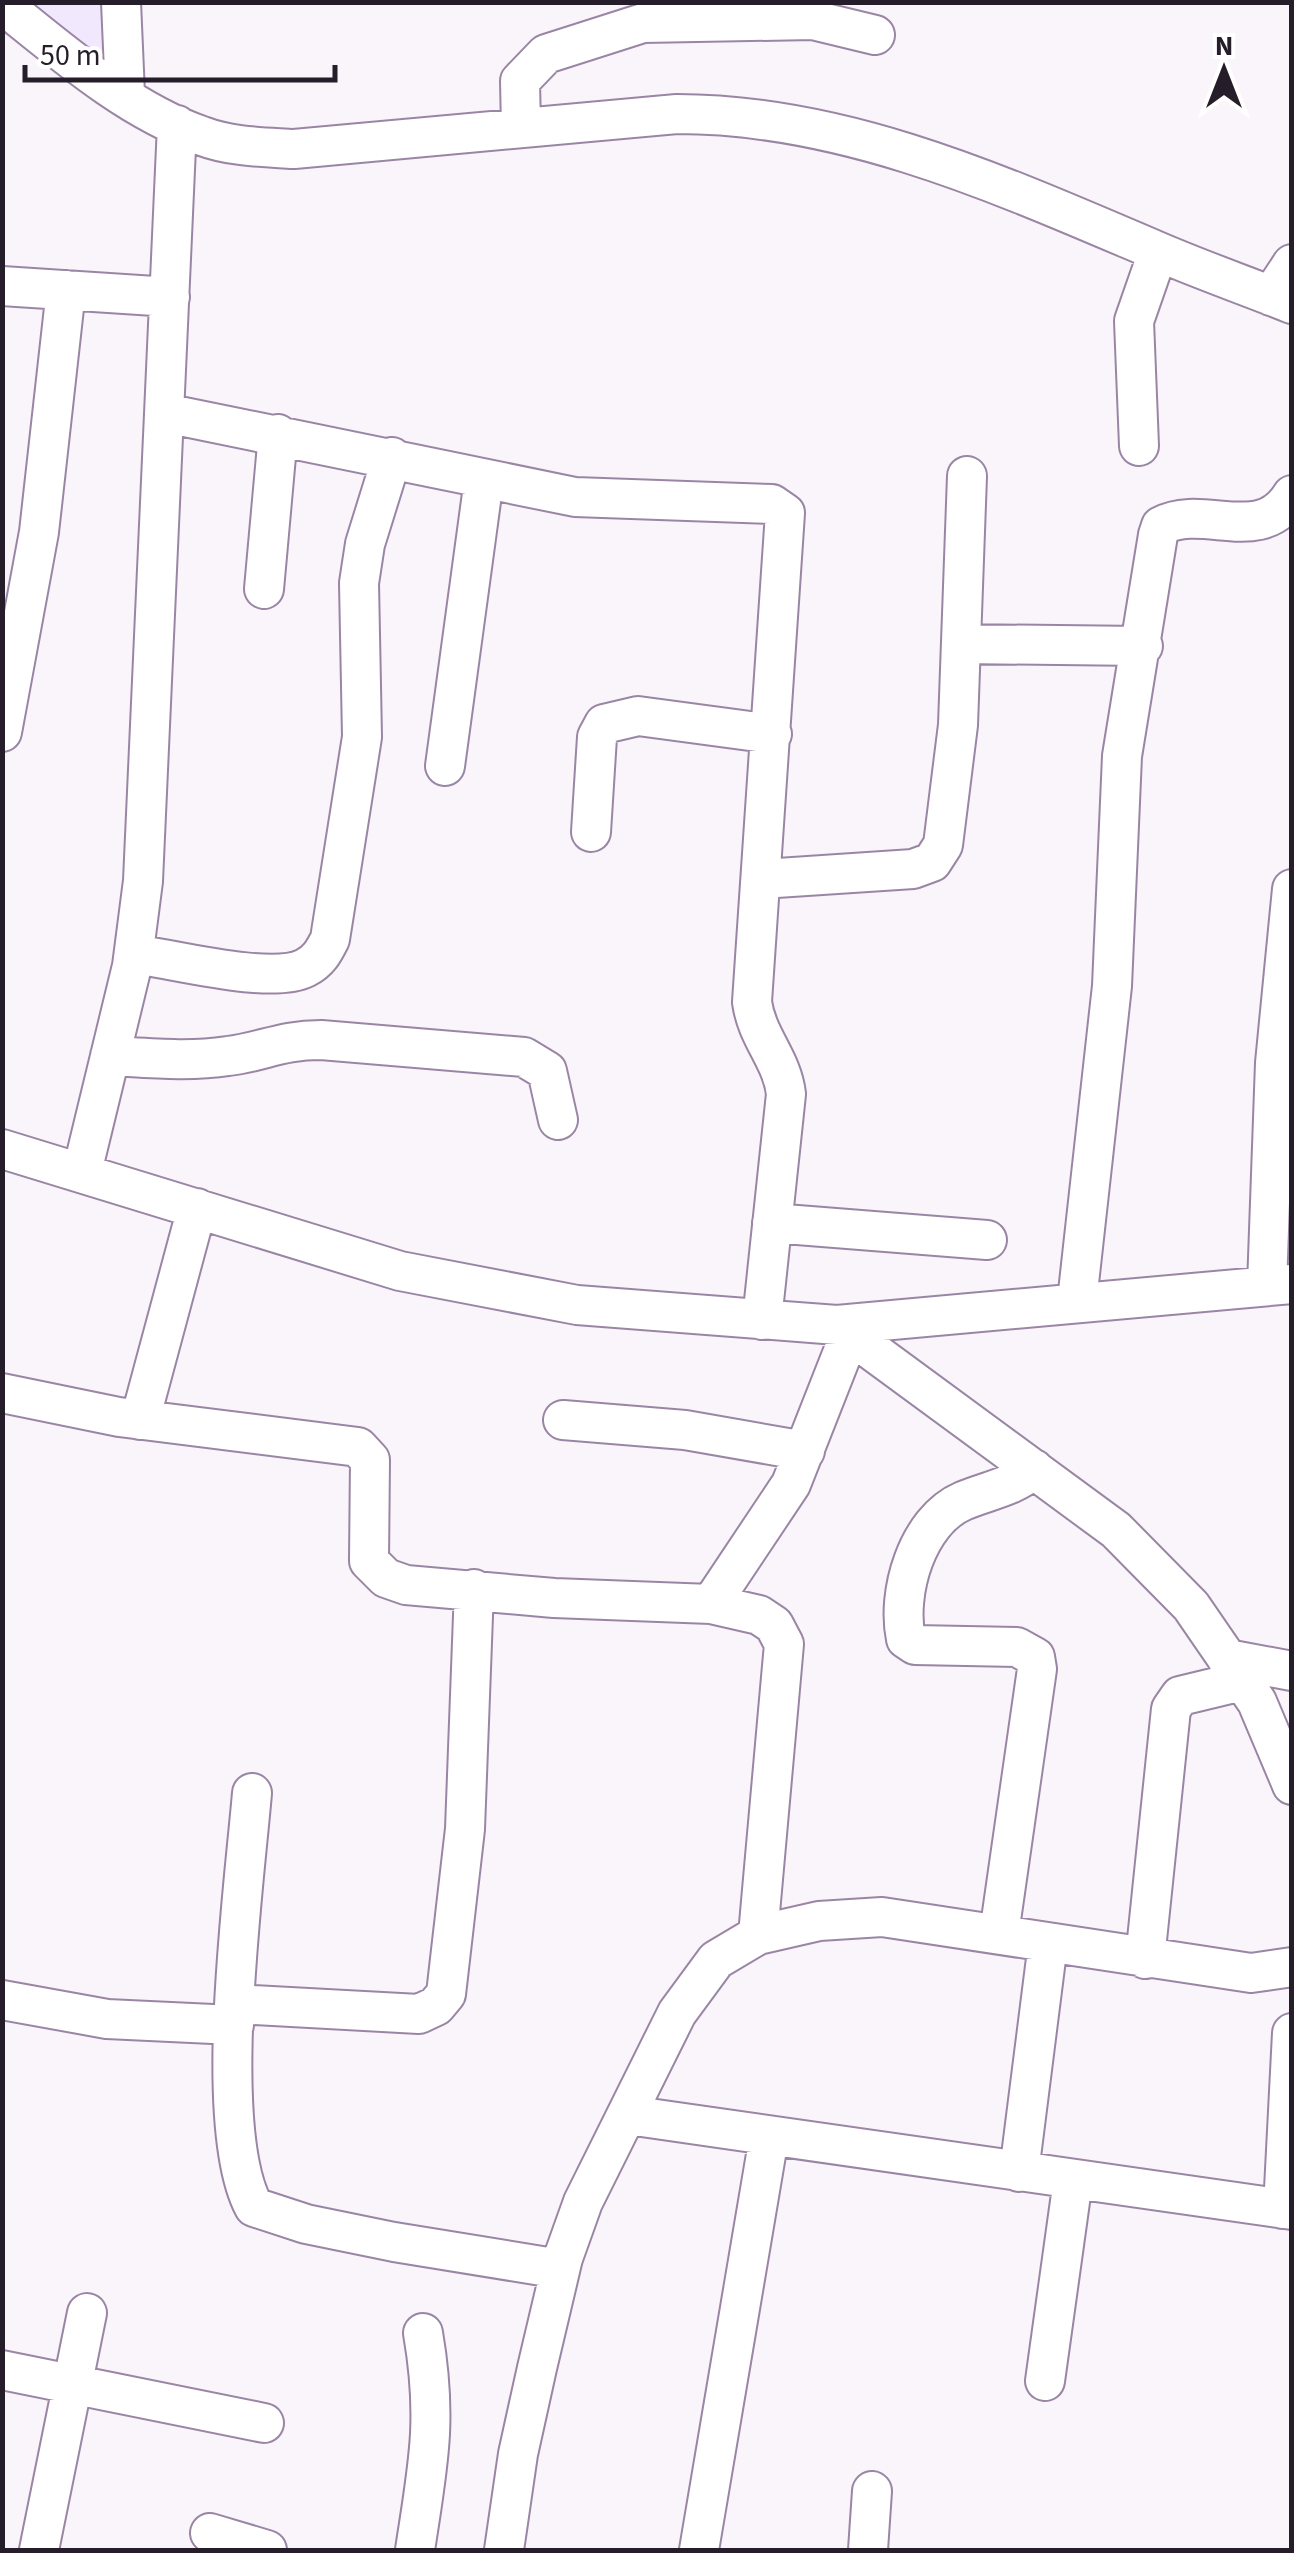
<svg xmlns="http://www.w3.org/2000/svg" width="1294" height="2553" viewBox="0 0 1294 2553" font-family="'Source Sans 3',sans-serif">
	<rect width="100%" height="100%" fill="#f9f5fb"/>
	<path fill="#f2e8fd" d="M3 3H107L127 125 3 33Z"/>
	<g fill="none" stroke-linecap="round" stroke-linejoin="round">
		<g stroke="#9a86a4" stroke-width="42">
			<path id="minor" d="M121 2 125 94
				M2 4C63 53 128 110 202 136 231 147 263 147 294 149L677 114C846 114 1004 186 1157 251 1201 270 1247 286 1292 304
				M521 128 520 81 546 54 643 23 813 20 875 35
				M2 286 170 297
				M1271 296 1292 264
				M165 413 575 497 772 504 785 513 752 1002C757 1038 782 1059 786 1094L762 1320
				M1139 446 1134 321 1158 252
				M264 589 278 434
				M961 644 1143 646
				M2 732 39 532 66 290
				M445 766 484 479
				M591 832 597 737 604 724 638 716 772 734
				M761 879 913 869 932 862 943 845 958 725 967 476
				M134 954C173 959 271 985 305 968 319 961 324 951 330 939L362 737 359 583 365 544 392 457
				M110 1056C149 1058 189 1062 228 1056 263 1052 280 1040 321 1040L524 1057 547 1071 558 1120
				M2 1149 400 1271 577 1305 837 1325 1292 1284
				M82 1172 132 966 143 881 177 125
				M772 1223 987 1240
				M1267 1286 1275 1063 1292 889
				M1077 1301 1112 986 1122 756 1158 535 1161 526C1204 503 1261 547 1292 495
				M837 1325 1116 1530 1191 1606 1257 1702 1292 1785
				M2 1393 119 1417 358 1447 370 1460 369 1561 386 1578 406 1585 554 1598 711 1604 759 1615 774 1625 784 1644 758 1935
				M140 1420 197 1208
				M563 1420 685 1430 805 1451
				M711 1604 791 1484 850 1334
				M1227 1659 1292 1671
				M252 1793C244 1888 211 2128 254 2207L306 2224 394 2242 560 2269
				M999 1934 1037 1669 1035 1657 1017 1647 915 1645 906 1639C896 1593 917 1521 963 1501 989 1490 1011 1488 1034 1469
				M1145 1959 1171 1709 1180 1696 1242 1681
				M2 2000 107 2019 234 2025
				M235 2004 419 2014 436 2006 446 1994 465 1829 474 1589
				M628 2115 1292 2210
				M1019 2172 1048 1943
				M1283 2209 1292 2033
				M2 2370 264 2423
				M1045 2381 1073 2180
				M210 2533 267 2550
				M39 2550 87 2313
				M415 2550C428 2465 438 2420 423 2333
				M504 2550 518 2454 537 2368 563 2258 583 2202 677 2013 716 1960 758 1935 819 1921 882 1917 1251 1973 1292 1967
				M699 2550 769 2137
				M868 2550 872 2491"/>
		</g>
		<use href="#minor" stroke="#fff" stroke-width="38"/>
	</g>
	<rect width="1294" height="2553" fill="none" stroke="#251d29" stroke-width="10"/>
	<g transform="translate(1224 70)" stroke="#ffffff" stroke-width="8" paint-order="stroke">
	<path d="M0-8L18 38L0 25L-18 38Z" fill="#251d29"/>
	<text y="-15" font-size="28" font-weight="bold" text-anchor="middle" fill="#251d29">N</text>
	</g>
	<path d="M25 65v15h310v-15" fill="none" stroke="#251d29" stroke-width="5"/>
	<text x="40" y="65" font-size="30" fill="#251d29" stroke="#ffffff" stroke-width="8" paint-order="stroke">50 m</text>
</svg>
